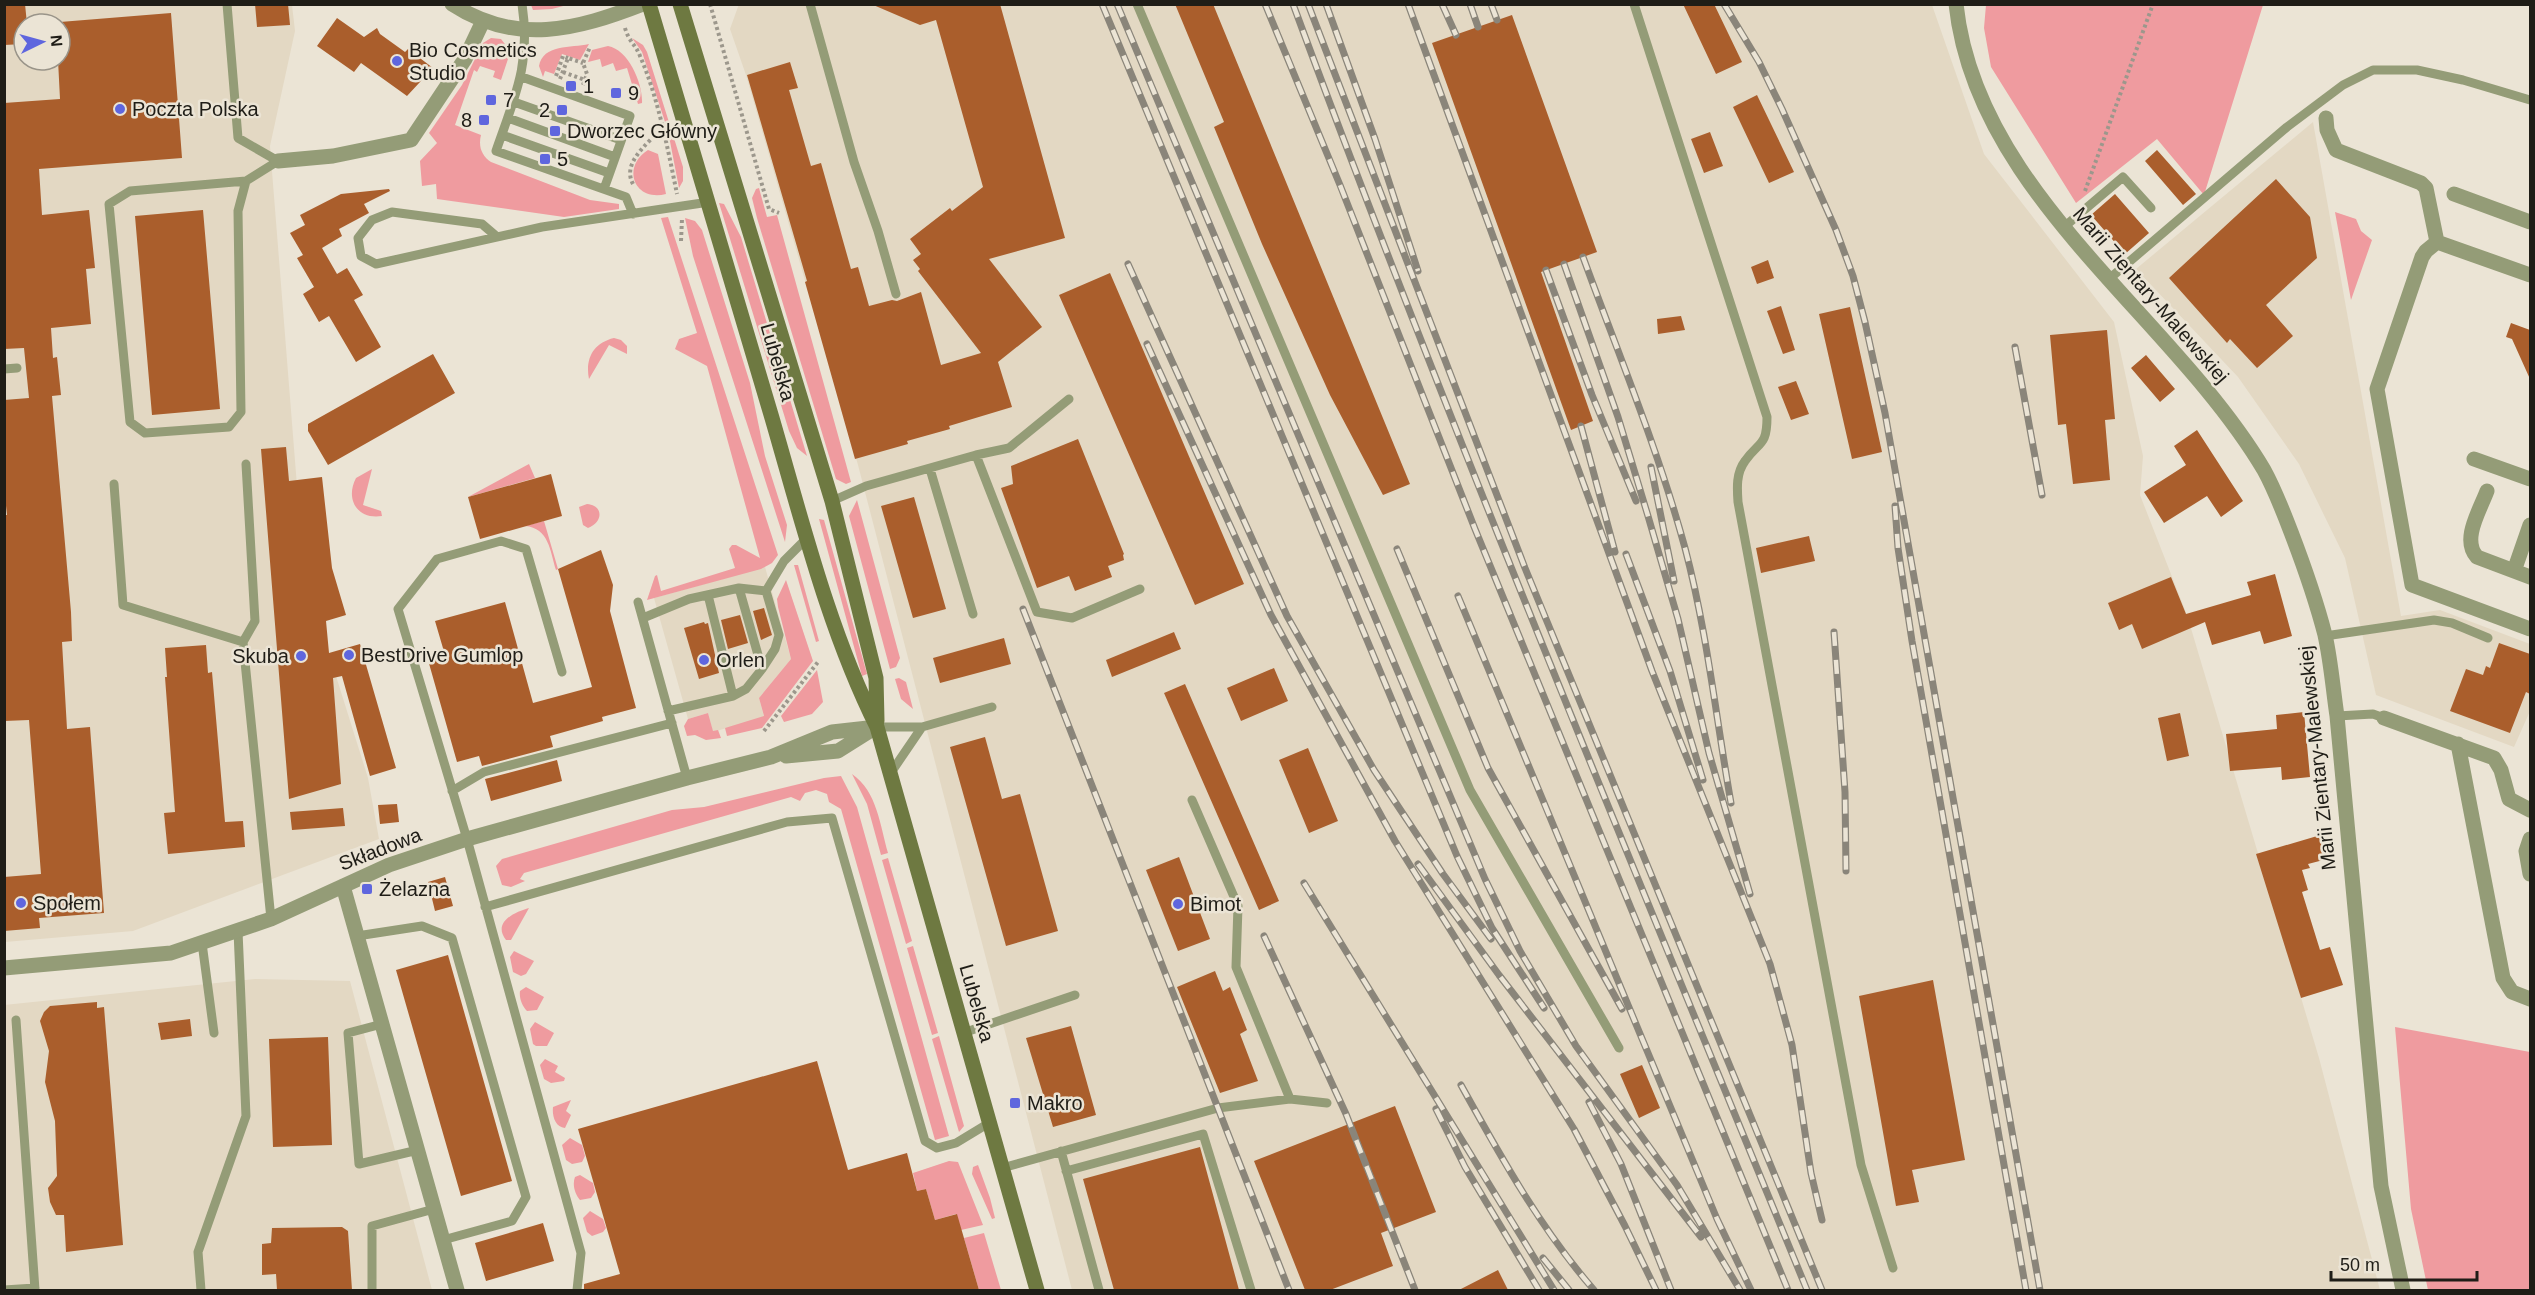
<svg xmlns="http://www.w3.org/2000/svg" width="2535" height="1295" viewBox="0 0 2535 1295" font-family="Arial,sans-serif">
	<rect width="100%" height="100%" fill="#ebe4d5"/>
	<path fill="#e3d8c3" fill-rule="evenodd" d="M739 4 1932 5 1984 154 2114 322 2143 456 2140 495 2187 615 2319 1058 2380 1290H1072L858 465 746 75 730 29Z
		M5 5H292L295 31 270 146 304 574 368 778 379 839 133 931 5 942ZM24 24H60V60H24Z
		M2313 122 2401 616 2440 610 2530 644V711L2514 747 2376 695 2345 558 2299 464 2238 377 2136 269Z
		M765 567 791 659 759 698 764 717 713 732 708 713 688 719 654 598Z
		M255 979 350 981 432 1290H5L4 1005Z"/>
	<path fill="#ef9b9f" d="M531 5V4L567 5 552 9 533 10Z
		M1986 5H2263L2204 195 2157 139 2076 203 1991 67 1984 28Z
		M491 38 501 39 508 48V59L501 80 493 77 495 71 480 66 477 72 474 70 455 125 481 135C478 147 482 156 491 162L590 200 619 204V209L564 217 437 199 436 184 422 186 420 161 437 143 429 133 462 85 483 43Z
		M632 38 643 45 647 52 683 167V181L679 188 668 131 642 52Z
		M589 44 580 60 562 54 554 74 545 71 543 77 539 66C543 44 571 48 589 44Z
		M608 46C629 50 643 84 642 103L638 104 627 68 616 71 613 63 602 67 600 59 588 62 592 50Z
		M648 150 658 154 666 194C634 202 621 167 648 150Z
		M759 188 767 217 777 215 851 482 846 484 836 479 757 218 752 198 756 189Z
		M719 203 724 204 741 237 807 456 797 448 789 431Z
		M2335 212 2356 219 2361 231 2372 240 2351 300Z
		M668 217 778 555 772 563 761 569 647 600 655 576 657 575 661 591 735 568 729 549 732 545H736L760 558 707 366 675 349 679 339 697 333 661 218Z
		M685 218 695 221 702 230 750 383 765 456 787 525 785 542 693 256Z
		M614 338 621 340 627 346V354L609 345 589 379C585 359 593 343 614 338Z
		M529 464 535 478 468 497Z
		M372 469 363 505 381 511 382 516C357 520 345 499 356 478Z
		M857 500 900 658 896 667 890 669 849 516Z
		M587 504C603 505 604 522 588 528L583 525 579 507Z
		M819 519 824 520 867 674 862 676Z
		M544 521 558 569 556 570C550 551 549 528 525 526Z
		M794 565H798L819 641 816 642Z
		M786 580 813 661 762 728 727 736 725 728 764 716 759 698 791 659 778 607 777 599Z
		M817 670 823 702 812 714 784 722 781 716Z
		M899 678 906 682 913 709 901 699 895 679Z
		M708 713 713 731 718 730 721 738 706 740 695 735 687 736 684 726 688 719Z
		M852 774C877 791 880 825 888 853L881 855 867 804Z
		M841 776 857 807 949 1136 935 1140 841 809 829 802 827 794 816 790 805 793 800 801 791 797 524 873 520 879 525 881 511 887 502 885 496 866 502 859 672 810 704 807 824 778Z
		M888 858 912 941 906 944 882 860Z
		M529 908 511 940H506C492 922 515 912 529 908Z
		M913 946 938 1033 932 1035 907 948Z
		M514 951 534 961 526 974 521 976 513 972 510 957Z
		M526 987 544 997 537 1010 527 1011C522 1006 519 998 520 991Z
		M535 1022 554 1033 547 1046H536L533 1044 530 1029Z
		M2395 1027 2530 1052V1290H2428L2411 1209Z
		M939 1036 964 1126 959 1132 932 1039Z
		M545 1059 558 1066 555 1072 565 1078 564 1081 551 1083 544 1079 540 1065Z
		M571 1100 566 1111 571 1115 565 1128C555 1127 552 1116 553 1107Z
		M570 1138 582 1145 585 1156 582 1162 572 1164 566 1160 562 1145Z
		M949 1161 958 1162 983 1225 961 1230 956 1214 935 1220 926 1189 917 1191 913 1173Z
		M978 1165 990 1198 995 1218 992 1219 972 1174 973 1167Z
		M580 1175 593 1183 595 1192 591 1198 580 1200C575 1194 572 1185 575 1177Z
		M590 1211 603 1219 606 1228 603 1232 592 1236 587 1232 583 1218Z
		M984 1233 1001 1290H979L964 1238Z"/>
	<path fill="#aa5e2c" d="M4 4H25L27 24H24V44L4 45Z
		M255 4H288L290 25 257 27Z
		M871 4H1000L1065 238 989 259 1042 327 998 362 1012 407 949 426 950 429 907 441 908 444 855 459 805 282 807 281 747 75 790 62 798 88 789 90 811 166 821 163 851 269 858 267 869 306 892 300 897 301 921 292 941 365 981 353 918 271 920 269 913 260 921 254 910 239 950 208 952 211 983 187 936 20 920 25Z
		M1175 4H1213L1410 484 1383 495 1330 395 1262 244 1214 127 1224 122Z
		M1683 4H1714L1742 62 1716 74Z
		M171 13 182 158 39 169 42 215 89 210 95 268 86 269 91 324 51 328 53 358 57 357 61 395 52 396 71 612 72 641 62 642 67 729 90 727 104 913 39 918 40 928 4 931V877L41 874 29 720 4 721V515H7L4 487V400L29 398 24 348 4 349V103L60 99 58 60H60V22Z
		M1512 15 1597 252 1541 272 1593 421 1571 430 1432 43Z
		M337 18 364 37 377 28 380 34 405 52 408 49 433 68 407 96 361 63 354 72 317 46Z
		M1757 95 1794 172 1769 183 1733 107Z
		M1710 132 1723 166 1704 173 1691 139Z
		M2157 150 2196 194 2183 205 2145 161Z
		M2276 179 2310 217 2317 258 2266 305 2293 336 2257 368 2230 339 2227 343 2169 278Z
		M389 189 390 191 364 204 369 213 339 229 342 236 322 248 337 274 347 268 363 295 354 300 381 347 356 362 329 316 319 322 303 294 314 287 297 258 303 255 290 233 305 225 300 215 341 194Z
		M2115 194 2149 233 2125 254 2091 215Z
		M203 210 220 409 152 415 135 216Z
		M1768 260 1774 278 1757 284 1751 267Z
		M1110 273 1244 584 1195 605 1059 295Z
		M1781 306 1795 350 1783 354 1767 311Z
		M1850 307 1882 452 1852 459 1819 314Z
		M1681 316 1685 330 1658 334 1657 319Z
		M2511 323 2530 330V379L2512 339 2506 337Z
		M2107 330 2115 419 2105 420 2110 480 2073 484 2066 424 2058 425 2050 335Z
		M433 354 455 393 328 465 308 431V424Z
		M2146 355 2175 389 2160 402 2131 368Z
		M1796 381 1809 414 1791 420 1778 387Z
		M2197 430 2243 501 2221 517 2207 496 2164 523 2144 492 2186 465 2174 446Z
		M1078 439 1124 554 1123 555 1124 560 1108 566 1112 577 1075 591 1069 576 1037 588 1001 488 1013 484 1011 466Z
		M286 447 289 481 322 477 332 568 346 615 326 621 329 653 360 644 396 768 370 776 342 676 333 678 341 784 289 799 261 449Z
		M551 474 562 516 480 539 468 497Z
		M914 497 946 609 913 618 881 506Z
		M1809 536 1815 561 1761 573 1756 548Z
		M601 550 613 585 610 611 636 708 602 717 603 721 550 736 553 747 482 766 479 756 457 762 428 660 445 655 435 621 505 602 533 703 592 687 558 569Z
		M2275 574 2292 636 2264 644 2260 631 2212 645 2205 622 2142 649 2132 624 2119 630 2108 603 2171 577 2186 614 2251 595 2247 582Z
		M764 608 772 635 761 640 753 611Z
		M740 615 748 643 728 649 721 620Z
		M704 622 705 624 708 623 719 673 699 679 684 628Z
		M1174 632 1181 649 1112 677 1106 660Z
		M1004 638 1011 664 940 683 933 658Z
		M2499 643 2530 654V694L2526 692 2510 733 2450 711 2466 669 2483 675 2486 666 2490 668Z
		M206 645 208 673 212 672 225 822 243 821 245 847 168 854 164 813 175 812 165 677H167L165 648Z
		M1274 668 1288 701 1241 721 1227 688Z
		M1185 684 1279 901 1259 910 1164 693Z
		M2304 712 2310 777 2282 780 2281 767 2230 771 2226 734 2277 729 2276 715Z
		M2180 713 2189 756 2167 761 2158 718Z
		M985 737 1002 799 1020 794 1058 931 1006 946 950 747Z
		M1308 748 1338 821 1309 833 1279 760Z
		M557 760 562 781 491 801 485 779Z
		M397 804 399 822 380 824 378 805Z
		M343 808 345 826 292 830 290 812Z
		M2324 834 2331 858 2308 864 2310 868 2302 870 2308 890 2302 892 2320 950 2330 947 2343 985 2301 998 2256 854Z
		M1179 857 1210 939 1178 951 1146 870Z
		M445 877 453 906 435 911 428 882Z
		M448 955 512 1181 461 1196 396 970Z
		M1215 971 1223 991 1230 987 1247 1030 1240 1034 1258 1081 1220 1093 1177 987Z
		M1933 980 1965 1160 1912 1170 1919 1202 1896 1206 1859 996Z
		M97 1002V1008L104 1007 123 1245 66 1252 64 1215H56L50 1202 48 1188 57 1176 55 1121 45 1082 49 1051 40 1021 44 1012 50 1006Z
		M190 1019 192 1036 161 1040 158 1023Z
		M1071 1026 1096 1115 1053 1127 1026 1038Z
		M328 1037 332 1145 273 1147 269 1039Z
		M817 1061 848 1170 907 1153 917 1191 926 1189 935 1220 957 1214 979 1290H584V1284L620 1274 578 1129Z
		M1642 1065 1660 1108 1639 1118 1620 1074Z
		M1395 1106 1436 1212 1381 1233 1393 1266 1330 1290H1305L1254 1161Z
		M1200 1147 1239 1290H1114L1083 1179Z
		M543 1223 554 1261 486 1281 475 1243Z
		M342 1227 348 1231 352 1290H277L276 1274 262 1275V1244L271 1243 272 1228Z
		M1498 1270 1508 1290H1459Z"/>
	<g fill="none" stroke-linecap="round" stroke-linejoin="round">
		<path stroke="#9c978c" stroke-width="4" stroke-dasharray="3 3" stroke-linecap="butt" d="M710 4 769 209 779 213
			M625 28C629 42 636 45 640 56 658 97 668 150 677 194
			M563 72 585 80
			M556 76 563 56 568 58
			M560 79 568 58 583 63
			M583 85 587 74 583 63 590 47
			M633 184C622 164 645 146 658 132
			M2085 191 2153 4
			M681 241 682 219
			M764 731 818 662"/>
		<path stroke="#949c77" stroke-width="9" d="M227 4 238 138 278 161 246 181 130 191 109 204 130 422 145 433 229 427 241 412 238 211 246 181
			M522 4C531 64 515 96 496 151L626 197 633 214
			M810 4 854 162 878 231 896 294
			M1137 4 1470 790 1619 1048
			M1634 4 1767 417C1767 447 1759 441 1745 461 1736 473 1737 488 1738 502L1861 1165 1893 1268
			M522 77 630 116 604 189
			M514 102 621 140
			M508 118 615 157
			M502 135 609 173
			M2064 227 2123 177 2151 208
			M496 236 482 224 392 212 372 220 358 238 361 256 376 264 542 227 709 202
			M2109 279 2287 127 2343 85 2373 70H2417L2463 80 2530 100
			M4 369 17 368
			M976 455 1037 612 1072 618 1140 589
			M246 464 255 621 243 642 271 919
			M930 469 973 614
			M114 484 123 605 243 642
			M832 501 866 486 976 455 1009 448 1069 399
			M739 588 762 669
			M708 595 733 696
			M638 602 687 778
			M643 618 689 599 739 588 766 591 784 561 807 538
			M2325 636 2434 620 2452 623 2488 638
			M562 672 526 549 501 541 437 559 398 609 467 839 581 1253 577 1290
			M668 711 733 696 746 689 762 669 775 649 779 635 766 591
			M2337 716 2373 714 2384 718
			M877 727H922L992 707
			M890 774 922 727
			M452 791 484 772 672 723
			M1192 800 1238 906 1236 967 1290 1099
			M485 907 787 822 832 818 925 1141 937 1148 956 1143 989 1123
			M357 936 422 926 452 938 526 1197 512 1221 443 1240
			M202 943 214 1033
			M16 1020 35 1290
			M382 1024 348 1033 359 1164 418 1150
			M963 1033 1075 995
			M1061 1151 1099 1290
			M1002 1168 1218 1108 1290 1099 1327 1103
			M1066 1171 1203 1134 1251 1290
			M4 1290 35 1288
			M201 1290 198 1252 246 1116 238 931
			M372 1290V1226L434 1209"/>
		<path stroke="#949c77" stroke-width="15" d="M452 4C516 46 576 30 643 4
			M1956 4C1976 194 2172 315 2264 470 2275 490 2283 511 2291 532 2304 566 2316 600 2325 635 2331 662 2333 689 2337 716L2381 1186 2403 1290
			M2326 118 2327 130 2336 150 2421 183 2426 188 2437 242
			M278 161 333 156 411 140 465 59 483 21
			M2454 194 2530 222
			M2530 275 2437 242 2426 251 2422 257 2377 389 2412 585 2530 629
			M2474 459 2530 479
			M2487 491C2480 510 2461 540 2477 557L2530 577
			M2514 571 2530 525
			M2384 718 2494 758 2501 770 2509 799 2530 810
			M2458 744 2503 978 2512 992 2530 999
			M786 756 838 751 873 729
			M2530 839 2526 851 2530 874
			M343 886 457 1290
			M4 968 171 953 271 919 389 865 467 839 687 778 771 757 832 732 877 727"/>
		<path stroke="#6e7941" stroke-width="15" d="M649 4C691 142 732 280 772 418 802 521 829 631 877 727L1037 1290
			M680 4 832 501 876 678 877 721"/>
		<g stroke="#8a857a" stroke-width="7">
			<path id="rail" d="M1102 4 1457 856 1492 928 1544 1008
				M1117 4 1485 879 1520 951 1576 1046 1677 1185 1740 1290
				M1265 4 1340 185 1475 529 1788 1290
				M1293 4C1453 438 1632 863 1807 1290
				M1308 4 1525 568 1822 1290
				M1326 4 1375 139 1418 271
				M1408 4 1652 671 1770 964 1792 1045 1811 1173 1822 1220
				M1442 4 1456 35
				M1470 4 1478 27
				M1491 4 1497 20
				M1724 4 1759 62 1782 109 1836 230 1853 276 1865 322 1885 413 2040 1290
				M1583 257C1618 353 1658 449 1685 548 1707 631 1716 718 1731 803
				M1128 264 1287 616 1374 770 1443 874 1491 939
				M1564 264 1618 417 1648 516 1678 619 1709 753 1750 894
				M1546 270 1592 395 1636 501
				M1147 344 1271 615 1395 841 1574 1129 1625 1226 1656 1290
				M2015 347 2042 495
				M1581 426 1615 552
				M1651 467 1674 581
				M1895 506 1898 548 1912 641 2026 1290
				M1397 549 1488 768 1622 1009
				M1626 554 1670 671 1703 780
				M1458 596 1717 1219 1751 1290
				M1023 609 1289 1290
				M1834 632 1845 792 1846 871
				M1418 864 1499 975 1701 1237
				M1304 883 1554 1290
				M1264 936 1346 1114 1415 1290
				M1461 1085C1501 1157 1540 1228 1594 1290
				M1589 1102 1621 1164 1671 1290
				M1436 1109 1465 1167 1539 1290
				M1543 1258 1569 1290"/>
		</g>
		<use href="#rail" stroke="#ebe4d5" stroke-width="4.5" stroke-dasharray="14" stroke-linecap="butt"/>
	</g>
	<g fill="#5f66de" stroke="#ebe4d5" stroke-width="2">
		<circle cx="397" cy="61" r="6"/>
		<rect x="565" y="80" width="12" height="12" rx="3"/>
		<rect x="610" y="87" width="12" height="12" rx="3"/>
		<rect x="485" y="94" width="12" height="12" rx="3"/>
		<circle cx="120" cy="109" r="6"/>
		<rect x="556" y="104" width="12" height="12" rx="3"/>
		<rect x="478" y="114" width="12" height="12" rx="3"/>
		<rect x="549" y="125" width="12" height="12" rx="3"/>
		<rect x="539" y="153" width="12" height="12" rx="3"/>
		<circle cx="349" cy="655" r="6"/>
		<circle cx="301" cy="656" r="6"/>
		<circle cx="704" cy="660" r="6"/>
		<rect x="361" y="883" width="12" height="12" rx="3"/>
		<circle cx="21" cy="903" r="6"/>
		<circle cx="1178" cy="904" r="6"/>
		<rect x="1009" y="1097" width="12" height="12" rx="3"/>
	</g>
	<g text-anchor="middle" stroke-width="5" stroke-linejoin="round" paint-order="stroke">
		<g font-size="20" fill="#1f1d17" stroke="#ebe4d5" text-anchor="start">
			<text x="409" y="57">Bio Cosmetics<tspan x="409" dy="23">Studio</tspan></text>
			<text x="583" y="93">1</text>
			<text x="628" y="100">9</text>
			<text x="503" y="107">7</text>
			<text x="132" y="116">Poczta Polska</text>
			<text x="550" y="117" text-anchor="end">2</text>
			<text x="472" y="127" text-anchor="end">8</text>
			<text x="567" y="138">Dworzec Główny</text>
			<text x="557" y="166">5</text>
			<text x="361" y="662">BestDrive Gumlop</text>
			<text x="289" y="663" text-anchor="end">Skuba</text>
			<text x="716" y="667">Orlen</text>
			<text x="379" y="896">Żelazna</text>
			<text x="33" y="910">Społem</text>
			<text x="1190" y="911">Bimot</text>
			<text x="1027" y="1110">Makro</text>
		</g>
		<g font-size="20" fill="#1f1d17" stroke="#ebe4d5">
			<text transform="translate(2151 295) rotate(49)" y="7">Marii Zientary-Malewskiej</text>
			<text transform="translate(778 362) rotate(74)" y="7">Lubelska</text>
			<text transform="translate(2317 758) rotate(-96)" y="7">Marii Zientary-Malewskiej</text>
			<text transform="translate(380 849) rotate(-21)" y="7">Składowa</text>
			<text transform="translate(977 1003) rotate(74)" y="7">Lubelska</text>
		</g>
	</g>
	<rect width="2535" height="1295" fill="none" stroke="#1f1d17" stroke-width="12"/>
	<g transform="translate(42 42) rotate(85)"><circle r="28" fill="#ebe4d5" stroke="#999489" stroke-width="1.5"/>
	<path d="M0-4.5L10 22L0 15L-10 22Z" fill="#5f66de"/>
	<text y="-9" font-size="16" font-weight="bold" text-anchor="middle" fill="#1f1d17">N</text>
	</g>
	<path d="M2331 1271v9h146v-9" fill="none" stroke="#1f1d17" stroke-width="3"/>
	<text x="2340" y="1271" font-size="18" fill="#1f1d17" stroke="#ebe4d5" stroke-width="4.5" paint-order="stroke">50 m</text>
</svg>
